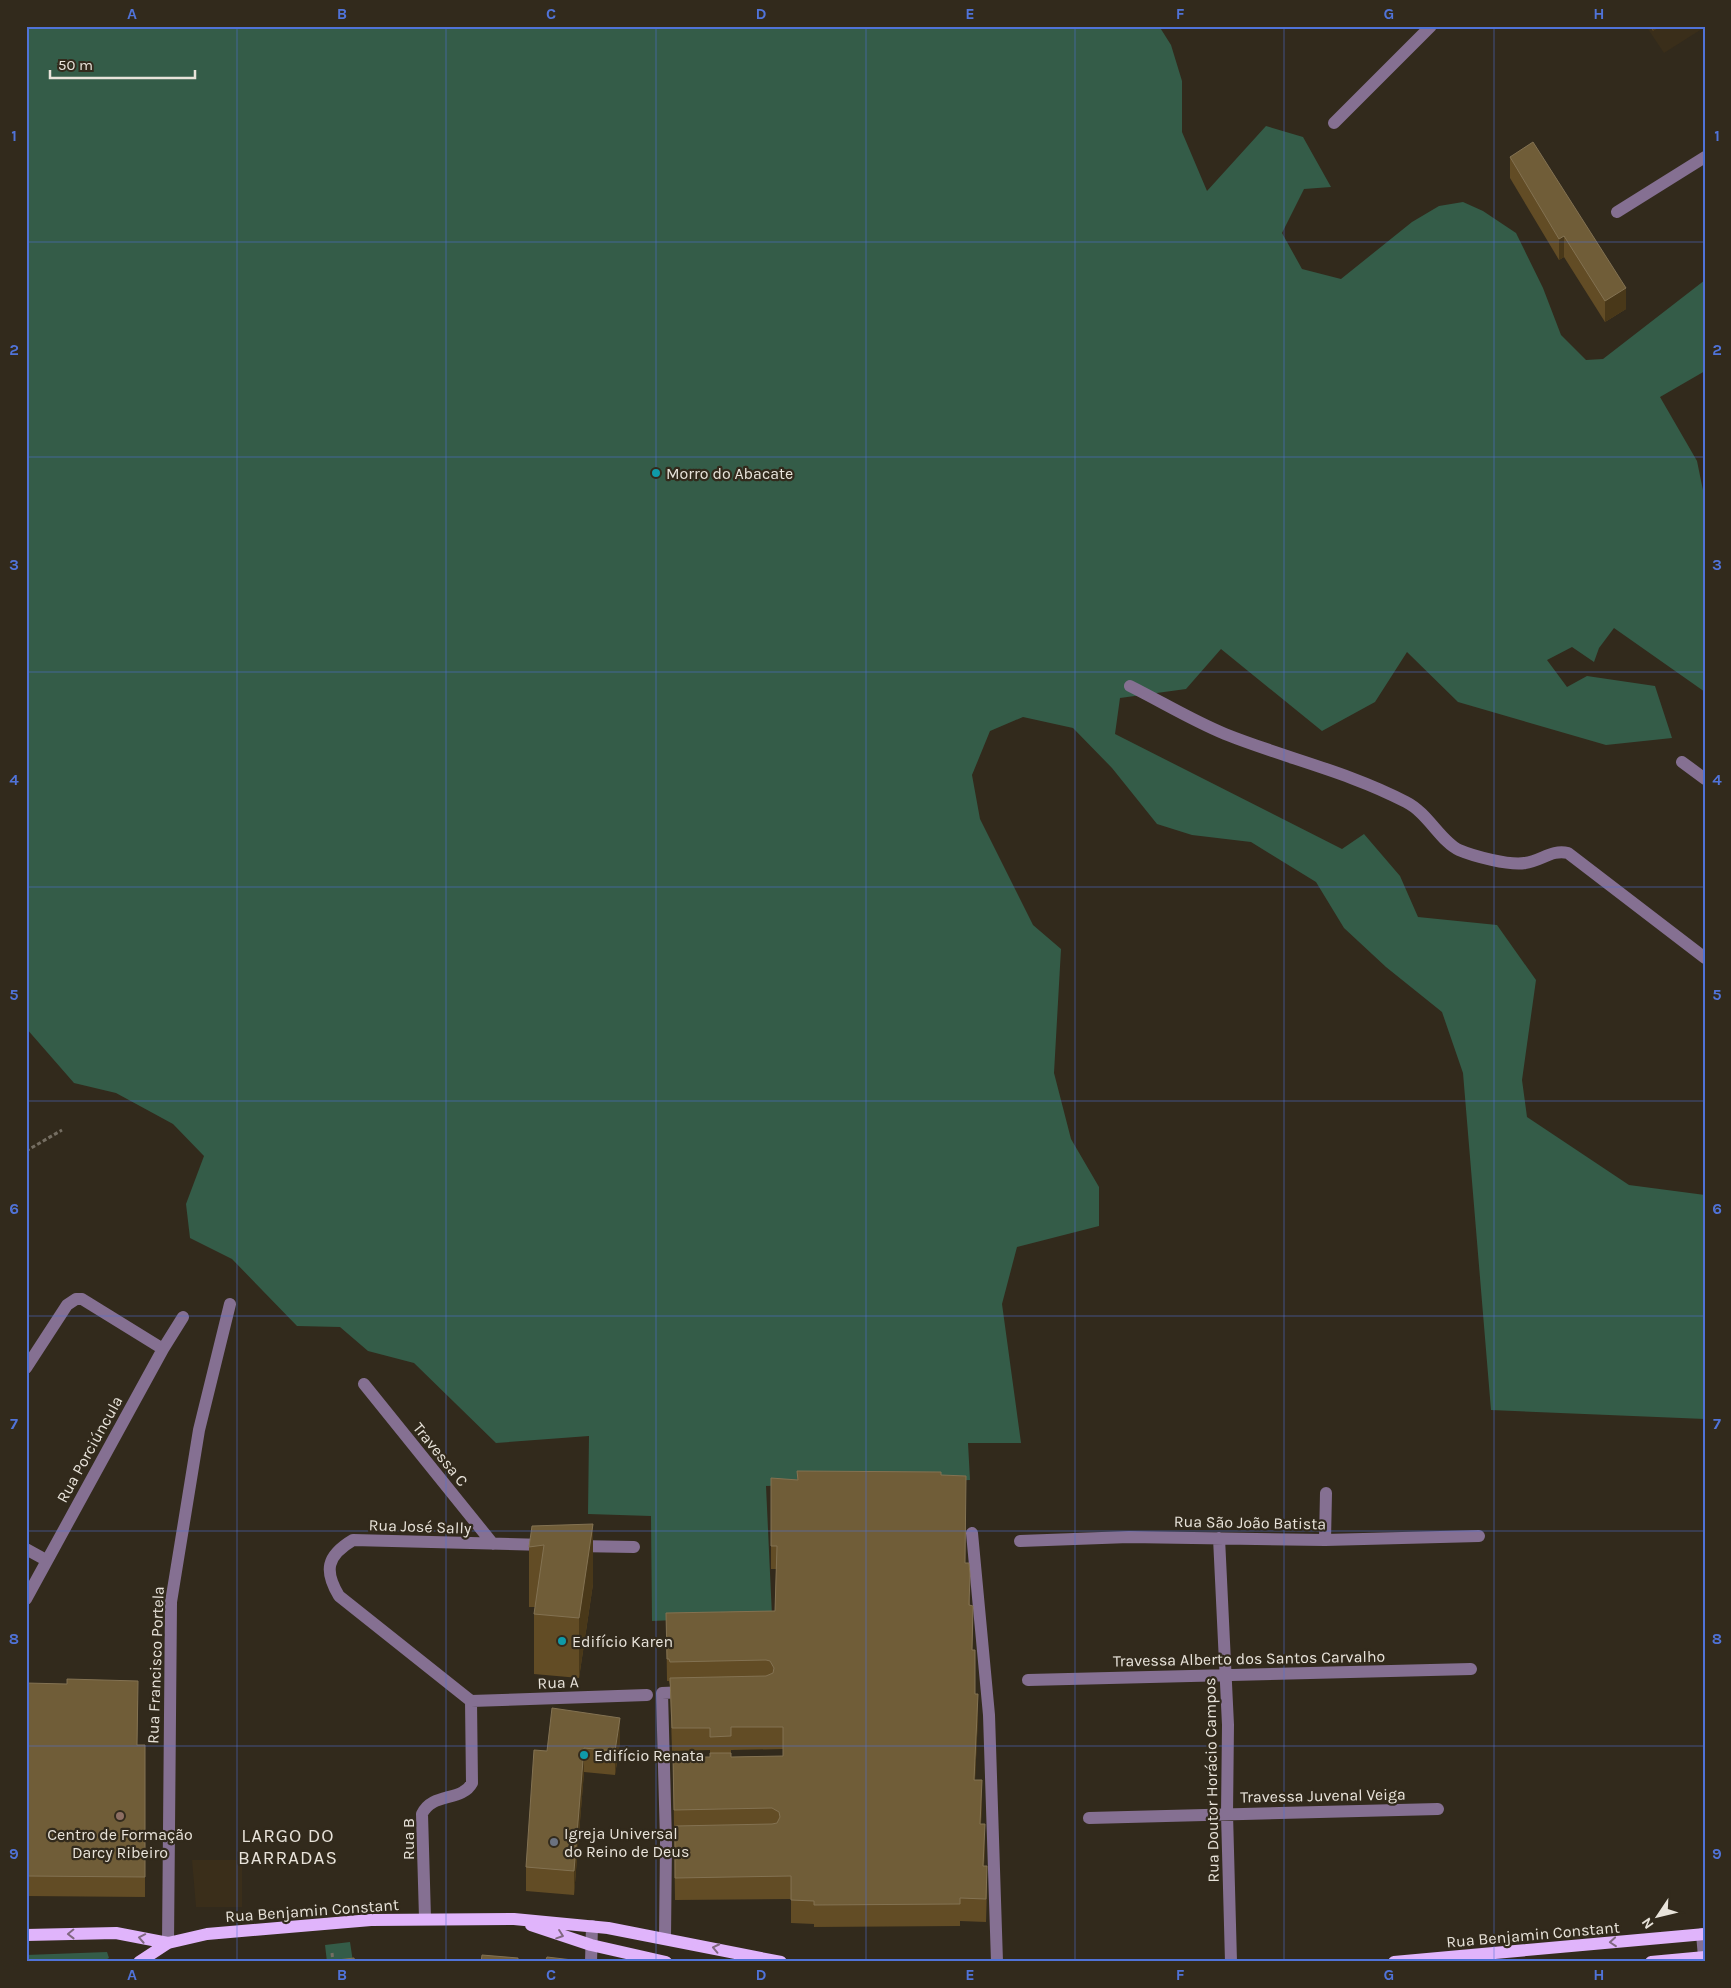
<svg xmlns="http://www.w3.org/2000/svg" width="1731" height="1988" viewBox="0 0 1731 1988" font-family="Karla,sans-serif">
	<rect width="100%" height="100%" fill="#322a1c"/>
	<path fill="#3a2e1a" d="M1646 26H1705V27L1664 53Z
		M192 1860H242V1907H196Z"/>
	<path fill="#345c48" d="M26 26H1159L1171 45 1182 81V132L1207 191 1266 126 1303 137 1331 187 1304 189 1282 233 1302 269 1341 279 1412 222 1439 206 1463 202 1483 211 1516 233 1543 288 1561 335 1586 360 1603 359 1705 280V371L1660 397 1697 461 1705 500V692L1614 628 1599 648 1594 662 1572 647 1547 660 1567 687 1587 676 1655 686 1672 738 1606 745 1458 702 1407 652 1375 702 1322 731 1221 649 1186 689 1120 698 1115 734 1342 849 1364 834 1400 876 1418 917 1497 925 1536 980 1522 1080 1527 1117 1629 1185 1705 1195V1419L1491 1410 1463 1073 1442 1012 1386 967 1344 928 1316 882 1251 842 1192 835 1157 824 1112 768 1073 728 1023 717 990 731 972 775 980 819 1033 925 1061 949 1054 1073 1071 1139 1099 1187V1226L1017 1247 1002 1304 1021 1443H968L970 1480 766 1486 772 1616 652 1621 651 1516 588 1514 589 1436 496 1443 414 1363 368 1351 340 1327 297 1326 232 1259 190 1238 186 1204 204 1156 173 1124 116 1093 74 1083 26 1028Z
		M350 1942 353 1962H327L325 1945Z
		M107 1952 109 1958 102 1962H26V1955Z"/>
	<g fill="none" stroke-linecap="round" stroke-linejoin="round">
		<path stroke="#756e62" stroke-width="3" stroke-dasharray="4 2.5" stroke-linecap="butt" d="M26 1151 62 1130
			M332 1953 333 1962"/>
		<path stroke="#857092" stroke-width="12" d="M1334 123 1431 26
			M1617 212 1705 157
			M1130 686C1162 702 1193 721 1225 734 1285 758 1349 772 1406 802 1428 813 1441 842 1459 850 1473 856 1510 866 1525 863 1541 861 1552 849 1568 853L1705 958
			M1682 762 1705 779
			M26 1368 67 1305 76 1299H82L163 1349
			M364 1384 493 1544
			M972 1533 989 1715 997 1962
			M1219 1538 1228 1725 1227 1814 1231 1962
			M1325 1540 1326 1493
			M1020 1541 1129 1537 1325 1540 1479 1536
			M577 1546 634 1547
			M26 1549 46 1560
			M26 1599 163 1349 183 1317
			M1028 1680 1471 1669
			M471 1701 339 1596C324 1571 326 1556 353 1540L545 1545
			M471 1701 647 1695
			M1089 1818 1438 1809
			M425 1918 422 1814C432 1792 462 1802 472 1783L471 1701
			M665 1938 666 1841 662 1693 686 1692
			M168 1943 171 1602 199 1430 230 1304
			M591 1962 592 1926
			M1701 1962 1704 1957 1702 1934"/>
		<path stroke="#e0b4fb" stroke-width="12" d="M531 1925 591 1945 666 1962
			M26 1935 116 1933 168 1943 207 1934 371 1920 514 1919 608 1928 781 1962
			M139 1962 168 1943
			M1394 1962 1705 1934
			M1651 1962 1705 1957"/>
	</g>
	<path fill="#624c25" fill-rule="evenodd" d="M1650 26H1660L1653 31Z
		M1510 157 1626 309 1605 322 1564 257 1559 260 1510 178Z
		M797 1471 941 1475 965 1563 973 1628 972 1650 975 1694 978 1717 975 1780 982 1803 981 1824 985 1846 984 1866 987 1889 986 1922 960 1921V1926L814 1927V1924L791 1923V1899L675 1900 673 1757H710V1750L672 1751 670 1685 669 1681H667L666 1613 775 1611 776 1569H771V1478L797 1480ZM783 1749V1756L731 1757V1750Z
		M593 1524V1584L579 1678 534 1674V1614L535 1607H529V1547Z
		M26 1683 138 1701 137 1745H145V1897L26 1896Z
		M620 1742 615 1775 584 1772 574 1895 526 1891V1867L547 1751Z"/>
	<path fill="#493819" d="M1653 26H1660L1653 31Z
		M1564 236V257L1559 260V239Z
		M1626 288V309L1605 322V301Z
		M593 1524V1584L579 1678V1618Z
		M978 1694V1717L974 1803V1780Z
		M620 1718V1742L615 1775V1751Z
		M584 1748V1772L574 1895V1871Z
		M982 1780V1803L980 1846V1824Z
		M985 1824V1846L983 1889V1866Z"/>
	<path fill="#705d38" stroke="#837252" d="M1533 142 1626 288 1605 301 1564 236 1559 239 1510 157Z
		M797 1471 941 1472V1475L966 1476 965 1563H969L970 1575 969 1605 973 1606 972 1650H975V1694H978L974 1780H982L980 1824H985L983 1866H987L986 1899 960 1898V1904L814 1905V1901L791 1900V1876L675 1878V1826L772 1824 777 1823 780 1817 779 1812 772 1808 674 1810 673 1757H710V1753H731V1757L783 1756V1727H731V1736L710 1737V1728H672L670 1678 766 1676 773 1673 774 1668 770 1661 766 1660 670 1662 669 1659H667L666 1613 775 1611 777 1546H771V1478L798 1480Z
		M593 1524 579 1618 534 1614 544 1545 529 1547 532 1526Z
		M67 1679 138 1681 137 1745H145V1877L26 1876V1683L67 1684Z
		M552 1708 620 1718 615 1751 584 1748 574 1871 526 1867 534 1750 547 1751Z
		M482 1955 518 1958V1962H481Z
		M547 1957 581 1961V1962H545Z
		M354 1958 355 1962H330L329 1961Z"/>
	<defs><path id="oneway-chevron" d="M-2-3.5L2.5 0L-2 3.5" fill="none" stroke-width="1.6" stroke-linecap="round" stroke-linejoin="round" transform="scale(1.25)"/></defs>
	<g stroke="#806880">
		<use href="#oneway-chevron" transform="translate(71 1934) rotate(179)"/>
		<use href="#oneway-chevron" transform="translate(560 1935) rotate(19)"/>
		<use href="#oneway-chevron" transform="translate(142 1938) rotate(-169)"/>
		<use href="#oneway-chevron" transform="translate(1613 1942) rotate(175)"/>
		<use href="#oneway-chevron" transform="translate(716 1948) rotate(-168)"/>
	</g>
	<path fill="none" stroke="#5073d8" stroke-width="1" stroke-opacity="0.55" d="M237 26V1962M446 26V1962M656 26V1962M866 26V1962M1075 26V1962M1284 26V1962M1494 26V1962M26 242H1705M26 457H1705M26 672H1705M26 887H1705M26 1101H1705M26 1316H1705M26 1531H1705M26 1746H1705"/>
	<g fill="#0f9aa8" stroke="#322a1c" stroke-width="2">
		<circle cx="656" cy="473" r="5"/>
		<circle cx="562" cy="1641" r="5"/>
		<circle cx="584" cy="1755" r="5"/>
	</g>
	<circle fill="#8d6e63" stroke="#322a1c" stroke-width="2" cx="120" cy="1816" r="5"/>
	<circle fill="#6b7280" stroke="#322a1c" stroke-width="2" cx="554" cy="1842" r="5"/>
	<g text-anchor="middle" stroke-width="4.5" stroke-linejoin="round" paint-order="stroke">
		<g font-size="16" fill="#e8e3da" stroke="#322a1c" text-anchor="start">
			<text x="666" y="479">Morro do Abacate</text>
			<text x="572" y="1647">Edifício Karen</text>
			<text x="594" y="1761">Edifício Renata</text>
			<text x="564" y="1839">Igreja Universal<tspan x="564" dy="18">do Reino de Deus</tspan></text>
			<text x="120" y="1840" text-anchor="middle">Centro de Formação<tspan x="120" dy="18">Darcy Ribeiro</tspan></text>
		</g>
		<g font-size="16" fill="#e8e3da" stroke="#322a1c">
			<text transform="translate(89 1449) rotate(-61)" y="6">Rua Porciúncula</text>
			<text transform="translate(441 1454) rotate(51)" y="6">Travessa C</text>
			<text transform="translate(1250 1522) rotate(1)" y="6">Rua São João Batista</text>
			<text transform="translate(420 1526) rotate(2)" y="6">Rua José Sally</text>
			<text transform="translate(1249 1658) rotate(-1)" y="6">Travessa Alberto dos Santos Carvalho</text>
			<text transform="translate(155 1665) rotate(-88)" y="6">Rua Francisco Portela</text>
			<text transform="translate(558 1682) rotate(-2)" y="6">Rua A</text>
			<text transform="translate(1211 1780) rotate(-91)" y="6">Rua Doutor Horácio Campos</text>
			<text transform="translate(1323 1795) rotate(-1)" y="6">Travessa Juvenal Veiga</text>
			<text transform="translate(408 1839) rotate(-90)" y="6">Rua B</text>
			<text transform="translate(312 1910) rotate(-4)" y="6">Rua Benjamin Constant</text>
			<text transform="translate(1533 1934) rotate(-5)" y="6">Rua Benjamin Constant</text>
		</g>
		<g font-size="19" letter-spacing="1" fill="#e8e3da" stroke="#322a1c">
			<text x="288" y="1842">LARGO DO<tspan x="288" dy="22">BARRADAS</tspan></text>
		</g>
	</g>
	<rect width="1731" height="1988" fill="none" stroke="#322a1c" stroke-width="55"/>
	<g transform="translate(1658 1916) rotate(235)" stroke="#322a1c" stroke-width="4" paint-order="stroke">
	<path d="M0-4L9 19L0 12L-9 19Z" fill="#e8e3da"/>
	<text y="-8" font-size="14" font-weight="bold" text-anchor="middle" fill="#e8e3da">N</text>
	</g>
	<path d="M50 70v8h145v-8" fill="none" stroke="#e8e3da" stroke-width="2.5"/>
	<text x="58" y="70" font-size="15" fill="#e8e3da" stroke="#322a1c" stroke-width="4" paint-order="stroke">50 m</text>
	<rect x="28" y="28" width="1676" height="1932" fill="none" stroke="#5073d8" stroke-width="2"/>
	<g font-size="16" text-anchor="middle" font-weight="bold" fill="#5073d8">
		<text x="132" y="19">A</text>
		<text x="342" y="19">B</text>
		<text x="551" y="19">C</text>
		<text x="761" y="19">D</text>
		<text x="970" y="19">E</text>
		<text x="1180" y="19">F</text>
		<text x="1389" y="19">G</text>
		<text x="1599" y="19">H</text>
		<text x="14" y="141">1</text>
		<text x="1717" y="141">1</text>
		<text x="14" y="355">2</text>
		<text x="1717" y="355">2</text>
		<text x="14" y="570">3</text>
		<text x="1717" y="570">3</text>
		<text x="14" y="785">4</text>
		<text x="1717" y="785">4</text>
		<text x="14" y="1000">5</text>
		<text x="1717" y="1000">5</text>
		<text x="14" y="1214">6</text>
		<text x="1717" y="1214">6</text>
		<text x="14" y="1429">7</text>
		<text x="1717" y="1429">7</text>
		<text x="14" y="1644">8</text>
		<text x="1717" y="1644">8</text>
		<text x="14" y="1859">9</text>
		<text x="1717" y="1859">9</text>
		<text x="132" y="1980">A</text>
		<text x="342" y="1980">B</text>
		<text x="551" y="1980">C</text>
		<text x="761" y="1980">D</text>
		<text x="970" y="1980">E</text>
		<text x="1180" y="1980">F</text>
		<text x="1389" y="1980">G</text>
		<text x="1599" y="1980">H</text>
	</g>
</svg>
